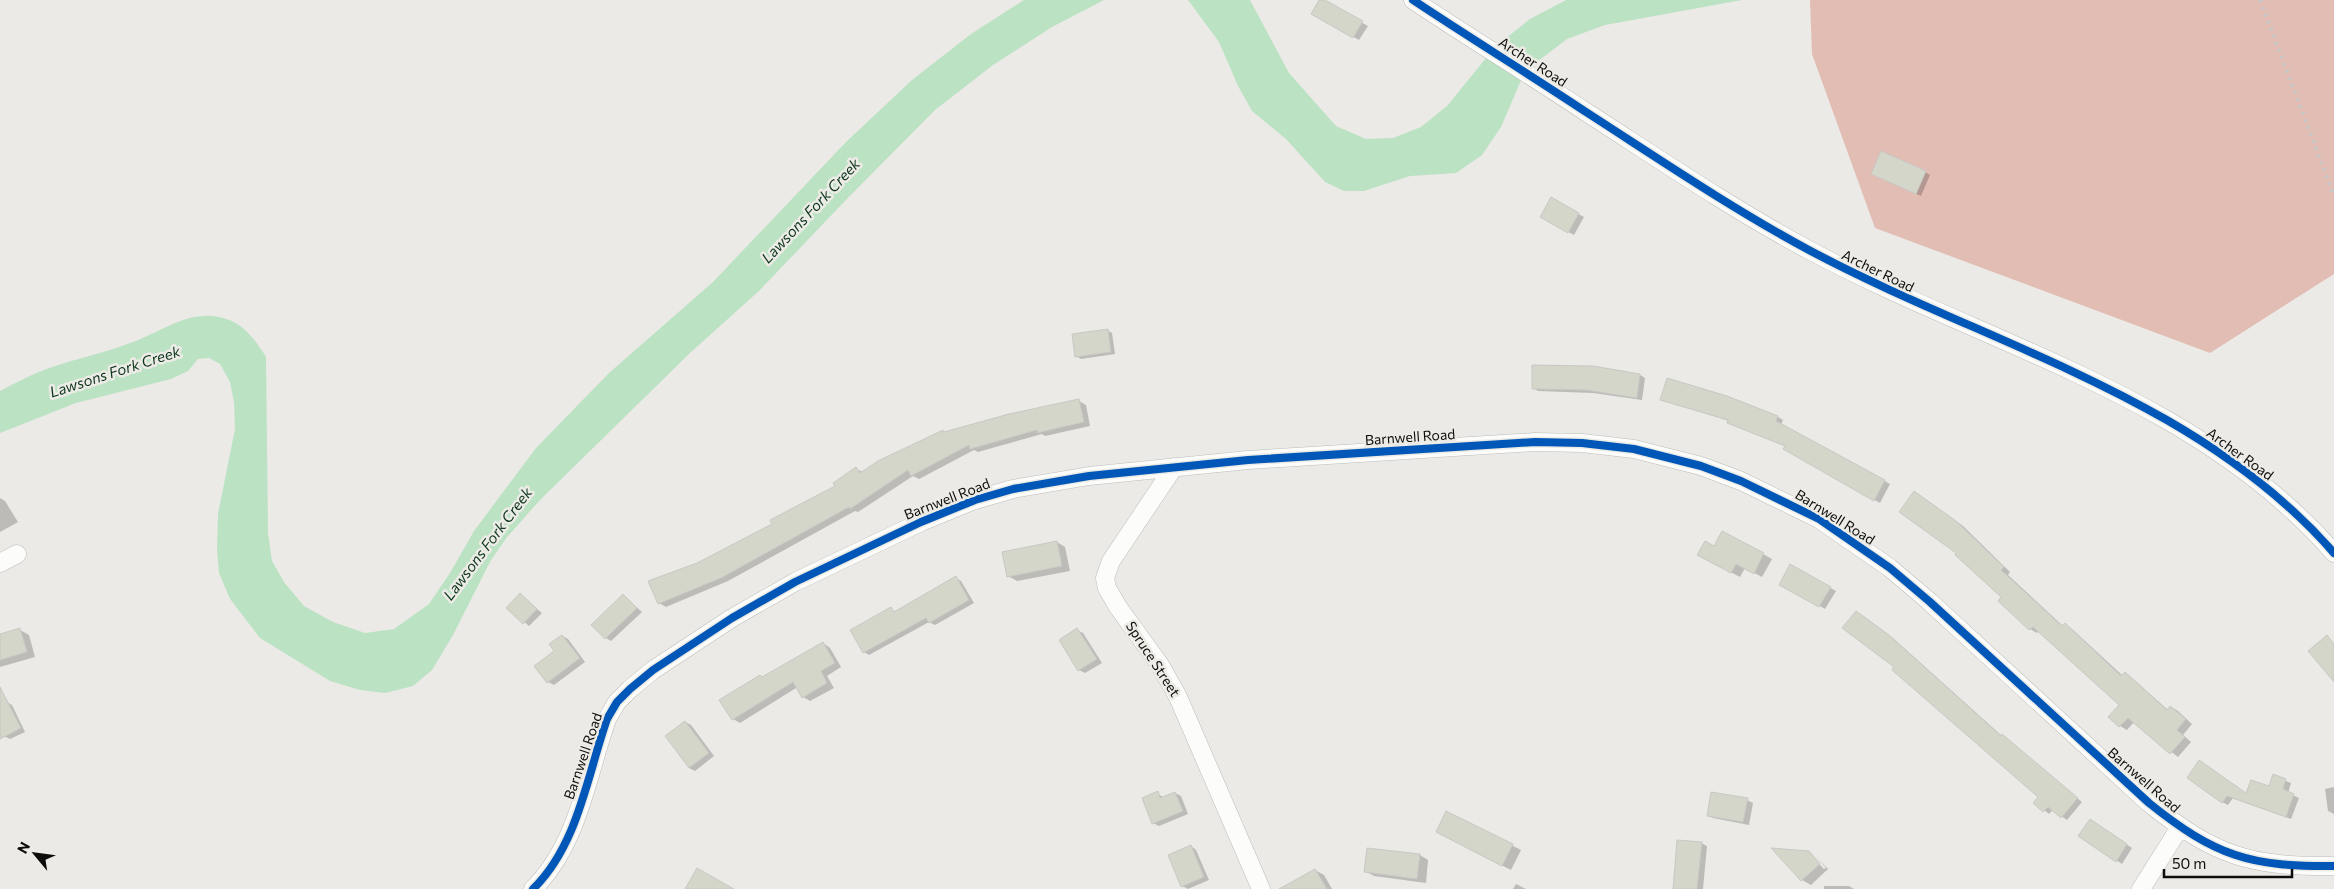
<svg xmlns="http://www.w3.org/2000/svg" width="2334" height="889" viewBox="0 0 2334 889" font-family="Commissioner,sans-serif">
	<rect width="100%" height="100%" fill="#ebeae7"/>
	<path fill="#e2bdb4" d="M1810 0H2334V274L2210 353 1875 228 1812 54Z"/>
	<path fill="#bbe2c3" d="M1024 0H1104L1052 27 993 65 935 110 842 204 759 291 690 353 541 499 507 537 491 560 453 635 432 670 413 686 385 693 360 690 330 681 260 638 230 599 219 573 217 549 218 514 235 429 234 402 230 382 220 364 209 358 198 359 188 371 171 379 76 403 0 433V391C11 385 23 379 34 374 67 360 103 354 136 341 164 330 188 311 219 317 242 321 254 338 266 357L268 533 272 561 284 582 304 606 333 622 365 633 394 629 429 604 450 573 474 531 536 448 609 373 713 282 846 142 912 80 971 34Z
		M1188 0H1250L1289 73 1336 126 1366 139 1393 138 1421 127 1447 106 1495 47 1530 19 1566 0H1742L1605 25 1567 39 1537 62 1522 78 1501 127 1482 155 1456 173 1410 176 1364 191H1344L1325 182 1286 139 1252 111 1238 86 1219 42Z"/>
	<path fill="#0003" d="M1321 0 1368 26 1359 40 1313 14Z
		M1925 172 1930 175 1921 196 1878 177Z
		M1551 199 1584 217 1574 235 1541 217Z
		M1107 330 1112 333 1115 354 1081 359 1076 356Z
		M1593 368 1640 375 1645 378 1642 400 1593 393 1538 391 1533 388Z
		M1726 397 1778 417 1783 420 1781 425 1890 484 1880 503 1785 449 1786 446 1729 421 1662 399Z
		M1079 401 1086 405 1090 426 1045 436 1042 434 978 452 974 450 919 479 913 476 858 512 855 511 728 581 666 607 659 603 697 564 774 524 836 486 856 469 863 472Z
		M1922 497 1963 526 2010 572 2008 575 2063 626 2065 625 2072 629 2123 676 2125 674 2132 678 2168 710 2171 707 2178 711 2192 724 2183 735 2191 742 2178 757 2134 722 2127 730 2120 726 2121 705 2039 631 2037 633 2030 629 2002 597 1958 553Z
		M0 498 5 501 18 522 0 532Z
		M1057 542 1065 547 1070 571 1017 581 1008 576Z
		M1714 548 1763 554 1772 559 1762 577 1745 568 1740 577 1707 560Z
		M1791 566 1836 591 1825 609 1781 584Z
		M956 578 961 581 974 603 935 625 929 622 869 655 864 652 891 609 897 612Z
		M520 595 542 613 529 626 508 608Z
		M624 596 642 612 611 641 606 638Z
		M1862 615 1895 640 2002 736 2082 802 2067 820 2053 810 2049 814 2035 803 2040 797 1896 667Z
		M20 630 29 635 35 657 0 667V636Z
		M1077 630 1083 633 1102 663 1085 673 1079 670 1060 641Z
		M562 636 568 639 585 662 554 685 548 682 536 666 556 651Z
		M823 643 830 648 841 667 827 676 834 688 810 701 803 697 796 688 740 723 733 719Z
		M7 702 12 705 25 732 10 739 4 736 0 728V705Z
		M685 722 691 725 714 756 695 771 689 768Z
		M2200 761 2247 794 2269 788 2274 776 2291 783 2288 793 2299 798 2291 819 2233 798 2228 805 2222 802Z
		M2334 787V814L2328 811 2325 789Z
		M1157 793 1164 798 1175 793 1181 796 1188 814 1159 826 1153 823Z
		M1747 800 1753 803 1749 825 1713 818 1708 815Z
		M1447 812 1521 850 1511 870 1446 837Z
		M2095 824 2132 848 2122 864 2116 860Z
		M1701 843 1707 846 1703 889H1674Z
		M1191 846 1196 850 1209 880 1188 889 1182 886Z
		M1368 849 1420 855 1428 860 1426 883 1374 876 1365 871Z
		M1774 849 1808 852 1813 855H1811L1824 869 1826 868 1815 856 1828 869 1811 885 1802 880Z
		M1315 870 1324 875 1332 889H1300Z
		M1516 884 1526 889H1513Z
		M1824 886H1849L1854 889H1824Z"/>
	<path fill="#d3d6c9" stroke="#c8c8c5" d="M1319 0H1325L1363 21 1353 38 1311 14Z
		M1881 151 1926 171 1916 194 1871 174Z
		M1551 197 1579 213 1568 233 1540 217Z
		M1108 329 1111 352 1075 357 1072 334Z
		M1532 365 1593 366 1640 374 1637 398 1586 390 1532 389Z
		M1667 378 1727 396 1778 416 1776 421 1885 480 1874 501 1783 449 1785 446 1727 423 1728 420 1660 400Z
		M1079 399 1084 422 1037 433V430L970 449 969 445 911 476 908 470 850 509 849 507 721 578 658 604 648 581 697 563 772 524 770 520 835 486 833 483 856 467 860 473 878 461 943 430 944 432 1009 414Z
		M1914 491 1956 521 2004 567 2001 570 2062 626 2065 623 2121 676 2125 672 2167 710 2170 706 2186 719 2177 730 2185 737 2170 754 2128 718 2119 727 2108 717 2119 705 2033 627 2029 630 1998 601 2001 597 1955 555 1956 553 1899 512Z
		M1722 531 1764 553 1754 574 1736 564 1731 573 1697 555 1705 541 1714 546Z
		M1057 541 1062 566 1007 577 1002 552Z
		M1790 564 1831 587 1819 607 1779 585Z
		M956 576 969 600 929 623 926 618 863 653 850 630 891 607 894 612Z
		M520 593 537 609 523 624 506 608Z
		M623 594 637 608 605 639 591 625Z
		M1856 611 1889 635 2001 736 2002 734 2078 798 2061 818 2048 807 2043 812 2033 803 2038 797 1892 670 1894 667 1842 628Z
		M20 628 27 652 0 660V634Z
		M1077 628 1097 659 1078 671 1059 640Z
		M562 635 580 658 547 683 534 666 554 651 549 644Z
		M2327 635 2334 644V682L2308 651Z
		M823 642 835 663 821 671 827 683 802 698 793 682 732 720 719 700 760 675 762 677Z
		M0 687 21 728 0 739Z
		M685 721 709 753 689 768 665 736Z
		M2199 760 2246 793 2251 780 2269 786 2273 774 2286 779 2283 789 2294 794 2286 817 2227 796 2222 803 2187 778Z
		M1158 791 1160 798 1175 792 1183 811 1152 824 1142 798Z
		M1711 792 1748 798 1743 822 1707 816Z
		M1446 811 1513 844 1502 866 1436 832Z
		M2090 819 2127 844 2116 862 2078 836Z
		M1677 840 1702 842 1697 889H1673Z
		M1191 845 1204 877 1181 887 1168 855Z
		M1367 848 1420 854 1417 879 1364 872Z
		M1771 848 1809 851 1820 864 1801 881Z
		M697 868 734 889H685Z
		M1315 869 1327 889H1279Z"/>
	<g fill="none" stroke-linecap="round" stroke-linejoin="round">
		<g stroke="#bcbcb9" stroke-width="19">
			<path id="street" d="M1413 0C1470 38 1529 74 1586 112 1659 159 1731 208 1807 249 1986 345 2196 395 2334 553
				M1174 467 1111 561 1105 578 1107 588 1118 607 1160 665 1178 697 1261 889
				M0 563 17 554
				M533 889C578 845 587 776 607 719L617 702 630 689 653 670 732 618 795 582 921 522 975 500 1013 489 1089 476 1248 460 1535 442 1582 443 1634 449 1701 466 1741 481 1819 519 1890 568 1930 602 2149 803C2215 856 2250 867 2334 866
				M2141 889 2180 827"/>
		</g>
		<use href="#street" stroke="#fcfcfb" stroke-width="18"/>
		<path stroke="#c8c8c8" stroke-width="4" stroke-dasharray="2.5 5" stroke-linecap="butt" d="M2260 0 2334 196"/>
		<g stroke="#ecebe6" stroke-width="11">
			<path id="cycleway" d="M1413 0C1470 38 1529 74 1586 112 1659 159 1731 208 1807 249 1986 345 2196 395 2334 553
				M533 889C578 845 587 776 607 719L617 702 630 689 653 670 732 618 795 582 921 522 975 500 1013 489 1089 476 1248 460 1535 442 1582 443 1634 449 1701 466 1741 481 1819 519 1890 568 1930 602 2149 803C2215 856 2250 867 2334 866"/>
		</g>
		<use href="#cycleway" stroke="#0057b8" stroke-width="8"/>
	</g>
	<g text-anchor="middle" stroke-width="5" stroke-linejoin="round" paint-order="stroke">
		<g font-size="14" fill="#0d0d0b" stroke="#ecebe6">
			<text transform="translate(1533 62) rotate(33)" y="5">Archer Road</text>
			<text transform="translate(1878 271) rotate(26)" y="5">Archer Road</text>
			<text transform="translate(1410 437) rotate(-4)" y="5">Barnwell Road</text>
			<text transform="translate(2240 454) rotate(36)" y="5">Archer Road</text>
			<text transform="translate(947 499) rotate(-21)" y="5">Barnwell Road</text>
			<text transform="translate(1835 517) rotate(32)" y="5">Barnwell Road</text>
			<text transform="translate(1153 659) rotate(57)" y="5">Spruce Street</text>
			<text transform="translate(583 756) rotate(-71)" y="5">Barnwell Road</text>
			<text transform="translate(2144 780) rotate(41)" y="5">Barnwell Road</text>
		</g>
		<g font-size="15" font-style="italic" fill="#0d371c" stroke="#ecebe6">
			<text transform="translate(811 211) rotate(-47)" y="5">Lawsons Fork Creek</text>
			<text transform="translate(115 372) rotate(-18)" y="5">Lawsons Fork Creek</text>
			<text transform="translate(488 544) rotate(-53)" y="5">Lawsons Fork Creek</text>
		</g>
	</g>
	<g transform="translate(35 854) rotate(299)" stroke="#ecebe6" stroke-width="4" paint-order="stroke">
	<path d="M0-4L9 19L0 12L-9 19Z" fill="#0d0d0b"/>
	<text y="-8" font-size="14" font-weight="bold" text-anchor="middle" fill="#0d0d0b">N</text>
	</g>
	<path d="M2164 869v8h128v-8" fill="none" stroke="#0d0d0b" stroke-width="2.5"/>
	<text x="2172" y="869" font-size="15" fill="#0d0d0b" stroke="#ecebe6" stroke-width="4" paint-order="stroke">50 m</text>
</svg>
